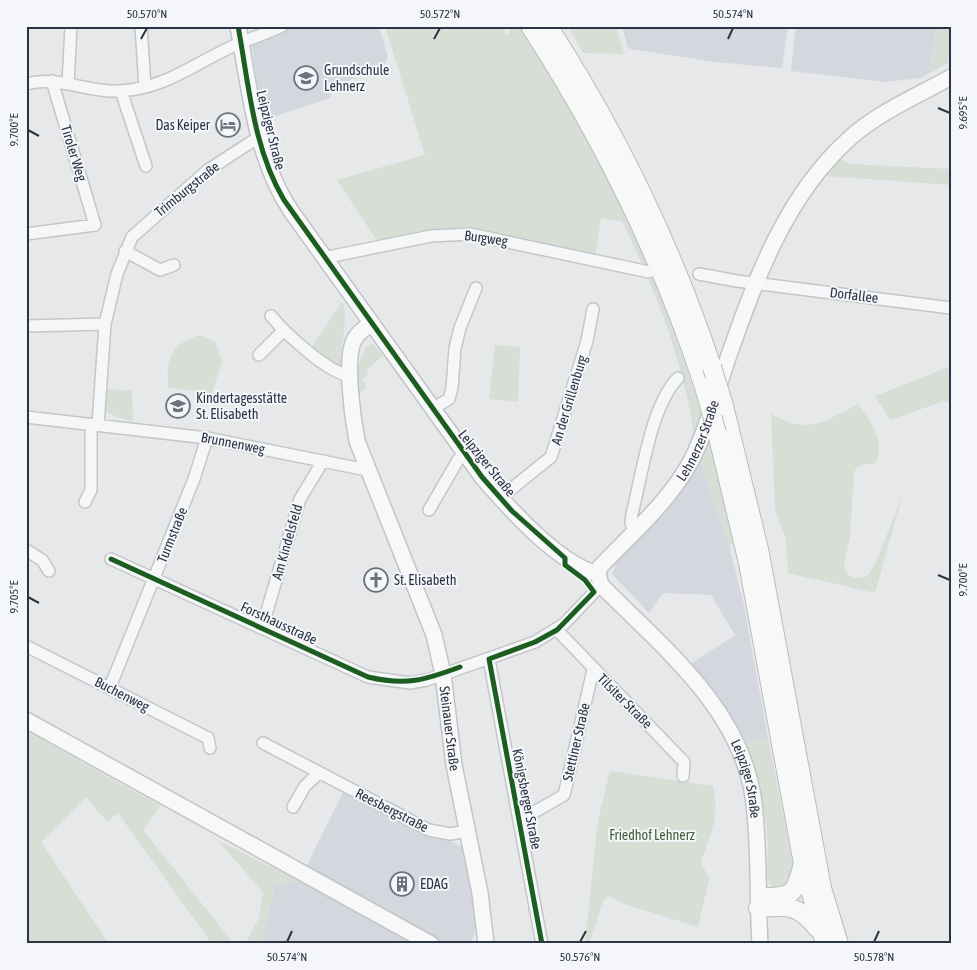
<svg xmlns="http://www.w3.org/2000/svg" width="977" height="970" viewBox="0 0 977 970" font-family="'Asap Condensed',sans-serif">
	<rect width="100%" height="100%" fill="#e6e8ea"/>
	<path fill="#d4d7dd" d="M293 26H379L388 57 383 67 329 88 331 98 263 120 251 43Z
		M622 26H788L782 68 715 62 631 49 628 48Z
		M796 26H935L930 73 921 78 885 82 791 71Z
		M699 456 729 545 743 601 768 737 743 744 686 667 735 635 711 595 663 593 649 613 612 574 618 560 679 488Z
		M345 789 464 848 478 920 471 944H262L275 885 299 881Z"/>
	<path fill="#d6ded6" d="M385 26H506L504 33 508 36 510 26H520C602 148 661 282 704 422L695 441C684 361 657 294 622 221L601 218 595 258 500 237 379 244 337 180 425 155Z
		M568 26H616L624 54 583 53Z
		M935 26H951V61L930 73Z
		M841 159 850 164 951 169V185L826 176Z
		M342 302C350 317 339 344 342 364L337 367 311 348Z
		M200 335 215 342 222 361 212 394 168 387C166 358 171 344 200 335Z
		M373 344 383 355 366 371 368 374 362 380 367 387 357 395 358 366 366 346Z
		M495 345 520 347 518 402 489 399Z
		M951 366V403L944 401 890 420 875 396Z
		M106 389 132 391 133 422C123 419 113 416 105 411Z
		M858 404C870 421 887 442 875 463L858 466 854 472 850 537 844 565 847 574 854 578 866 577 876 563 903 493 875 593 788 573 786 539 775 510 771 414C809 435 823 422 858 404Z
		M707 434 734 543 729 545 699 456Z
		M26 731 161 806 143 830 234 944H212L118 813 107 822 86 797 41 842 109 944H26Z
		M768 737 794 871 792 886 776 890C762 880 768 866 768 851 767 813 758 778 743 744Z
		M610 771 713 786C720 819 711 832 701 862L709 879 698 927 624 904 608 896 603 902 589 944H585L598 820Z
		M217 840 299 881 275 886 262 944H245L259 918 263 892Z"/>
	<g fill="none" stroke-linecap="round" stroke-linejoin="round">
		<g stroke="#c4c6c8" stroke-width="14">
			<path id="minor" d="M141 26 145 87
				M26 84C58 75 88 93 120 91 165 88 191 66 229 48 246 40 265 34 282 26
				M68 84 71 26
				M121 91 146 166
				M26 234 95 225 52 81
				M125 251 160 270 174 265
				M323 258 431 236 470 234 649 272
				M699 274 737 281 951 308
				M271 316C286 334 328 373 350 376
				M26 326 105 324
				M259 355 283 331
				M432 409 449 399 452 388 455 348 460 328 476 288
				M26 417 207 438 367 470
				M98 425 105 324 117 274 132 237 208 170 259 137
				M500 498 551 457 587 341 593 309
				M85 502 91 490V424
				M429 510 458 460 464 454
				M635 530 631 524 632 514C642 475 651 405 678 378
				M26 550 42 560 49 571
				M111 559 368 677 410 683 427 680 535 642 564 624 601 585
				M262 628 300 499 323 461
				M557 630 684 762 683 776
				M26 646 208 738 210 748
				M489 659 542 944
				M110 687 194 479 207 438
				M263 743 429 830 450 834 468 831
				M293 807 305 786 319 773
				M519 816 536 811 564 795 593 670"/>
		</g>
		<g stroke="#c2c5c8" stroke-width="18">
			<g id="major">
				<path d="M238 26C250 90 255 156 291 211L482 477C508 507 558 564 598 574"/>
				<path id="s1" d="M370 323C366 328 359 332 356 337 343 353 353 420 357 441L434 635 443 674 454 765 480 893 486 944"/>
				<path id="s2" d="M598 574 600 567C631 534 669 502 691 461 708 428 716 392 728 358 756 278 786 195 850 138 879 112 917 96 951 77"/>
				<path id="s3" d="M598 574 601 585C661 646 739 707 753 796 760 845 757 895 760 944"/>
				<path d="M26 720 431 944"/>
			</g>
		</g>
		<g stroke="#b8bbbf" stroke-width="20">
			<path id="highway" d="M530 26C604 140 662 259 704 387
				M548 26C617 133 672 246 712 367
				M724 406 759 549 822 888 839 944
				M717 433 748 563 803 864 825 944
				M767 897C794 897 796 891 802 867
				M758 908C788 906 798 904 818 929"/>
		</g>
		<use href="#minor" stroke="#f5f6f7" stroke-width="11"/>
		<use href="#major" stroke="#f8f8f8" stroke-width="15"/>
		<use href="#highway" stroke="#f8f8f8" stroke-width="18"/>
		<g stroke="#b8bbbf" stroke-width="20" stroke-linecap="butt">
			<path id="highway-bridge" d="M712 367 724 406
				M704 387 717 433"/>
		</g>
		<use href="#highway-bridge" stroke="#f8f8f8" stroke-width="18"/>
		<g stroke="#f4f6f9" stroke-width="8">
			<path id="cycleway" d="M238 26C249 85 253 148 284 200L482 477 512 511 565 558V565L585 580 594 592 557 630 535 642 489 659 542 944
				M111 559 368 677C406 686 425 680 460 667"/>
		</g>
		<use href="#cycleway" stroke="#1b5e20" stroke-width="5"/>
	</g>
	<path fill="none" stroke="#2b3445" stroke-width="2" d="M141 39 147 28M434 39 440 28M728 39 733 28M938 108 950 113M28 130 39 136M938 575 950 580M28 597 39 603M287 942 292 931M580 942 586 931M874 942 879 931"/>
	<defs>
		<g id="school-ring" transform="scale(1.25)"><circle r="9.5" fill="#f4f6f9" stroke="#6c737f" stroke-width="1.5"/><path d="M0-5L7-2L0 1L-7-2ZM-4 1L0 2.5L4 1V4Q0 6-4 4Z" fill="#6c737f"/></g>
		<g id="hotel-ring" transform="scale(1.25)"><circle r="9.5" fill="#f4f6f9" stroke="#6c737f" stroke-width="1.5"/><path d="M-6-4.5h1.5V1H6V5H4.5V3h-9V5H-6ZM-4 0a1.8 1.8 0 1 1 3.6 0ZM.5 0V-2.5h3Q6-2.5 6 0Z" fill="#6c737f"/></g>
		<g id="church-ring" transform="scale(1.25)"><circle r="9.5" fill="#f4f6f9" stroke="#6c737f" stroke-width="1.5"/><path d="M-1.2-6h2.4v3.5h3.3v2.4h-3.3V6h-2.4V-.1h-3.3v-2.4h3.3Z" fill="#6c737f"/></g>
		<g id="building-ring" transform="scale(1.25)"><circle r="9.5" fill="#f4f6f9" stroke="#6c737f" stroke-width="1.5"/><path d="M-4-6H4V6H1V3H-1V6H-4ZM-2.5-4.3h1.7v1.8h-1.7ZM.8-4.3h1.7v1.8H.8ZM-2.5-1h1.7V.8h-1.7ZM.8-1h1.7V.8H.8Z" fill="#6c737f"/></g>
	</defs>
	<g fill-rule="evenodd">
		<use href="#school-ring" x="306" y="78"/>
		<use href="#hotel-ring" x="228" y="125"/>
		<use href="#school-ring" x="178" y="406"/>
		<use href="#church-ring" x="376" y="580"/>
		<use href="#building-ring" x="402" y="884"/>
	</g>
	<g text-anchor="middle" stroke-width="4" stroke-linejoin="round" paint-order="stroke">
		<g font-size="14" fill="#2b3445" stroke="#f4f6f9" text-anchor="start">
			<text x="324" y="75">Grundschule<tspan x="324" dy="16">Lehnerz</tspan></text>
			<text x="210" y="130" text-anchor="end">Das Keiper</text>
			<text x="196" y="403">Kindertagesstätte<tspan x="196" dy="16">St. Elisabeth</tspan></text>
			<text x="394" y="585">St. Elisabeth</text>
			<text x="420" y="889">EDAG</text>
		</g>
		<g font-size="14" fill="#2b3445" stroke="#f4f6f9">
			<text transform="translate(271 130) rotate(76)" y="5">Leipziger Straße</text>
			<text transform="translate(74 153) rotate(73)" y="5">Tiroler Weg</text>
			<text transform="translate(187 189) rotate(-39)" y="5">Trimburgstraße</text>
			<text transform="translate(486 238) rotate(8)" y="5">Burgweg</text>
			<text transform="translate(854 295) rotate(7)" y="5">Dorfallee</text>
			<text transform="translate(569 400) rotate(-73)" y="5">An der Grillenburg</text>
			<text dy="5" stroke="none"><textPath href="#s2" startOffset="169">Lehnerzer Straße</textPath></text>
			<text transform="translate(233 443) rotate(11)" y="5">Brunnenweg</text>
			<text transform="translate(487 463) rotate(51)" y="5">Leipziger Straße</text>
			<text transform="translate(172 535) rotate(-68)" y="5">Turmstraße</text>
			<text transform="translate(287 542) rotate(-74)" y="5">Am Kindelsfeld</text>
			<text transform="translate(279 623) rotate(25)" y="5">Forsthausstraße</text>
			<text transform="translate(122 694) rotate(27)" y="5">Buchenweg</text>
			<text transform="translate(625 701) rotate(45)" y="5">Tilsiter Straße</text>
			<text dy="5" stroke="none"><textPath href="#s1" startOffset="429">Steinauer Straße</textPath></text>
			<text transform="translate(576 742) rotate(-77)" y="5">Stettiner Straße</text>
			<text dy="5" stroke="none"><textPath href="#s3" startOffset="258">Leipziger Straße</textPath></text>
			<text transform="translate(527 799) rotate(79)" y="5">Königsberger Straße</text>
			<text transform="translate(392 810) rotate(27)" y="5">Reesbergstraße</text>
		</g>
		<g font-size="14" fill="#3f6138" stroke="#f4f6f9">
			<text x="652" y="840">Friedhof Lehnerz</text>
		</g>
	</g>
	<rect width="977" height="970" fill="none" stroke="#f4f6f9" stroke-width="55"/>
	<rect x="28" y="28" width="922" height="914" fill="none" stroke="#2b3445" stroke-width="2"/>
	<g font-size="12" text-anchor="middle" fill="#2b3445">
		<text x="147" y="18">50.570°N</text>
		<text x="440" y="18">50.572°N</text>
		<text x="733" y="18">50.574°N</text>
		<text transform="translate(963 113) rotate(-90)" y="4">9.695°E</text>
		<text transform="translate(14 130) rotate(-90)" y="4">9.700°E</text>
		<text transform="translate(963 580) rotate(-90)" y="4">9.700°E</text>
		<text transform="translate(14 597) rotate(-90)" y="4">9.705°E</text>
		<text x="287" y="961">50.574°N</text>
		<text x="580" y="961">50.576°N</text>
		<text x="874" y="961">50.578°N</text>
	</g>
</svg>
